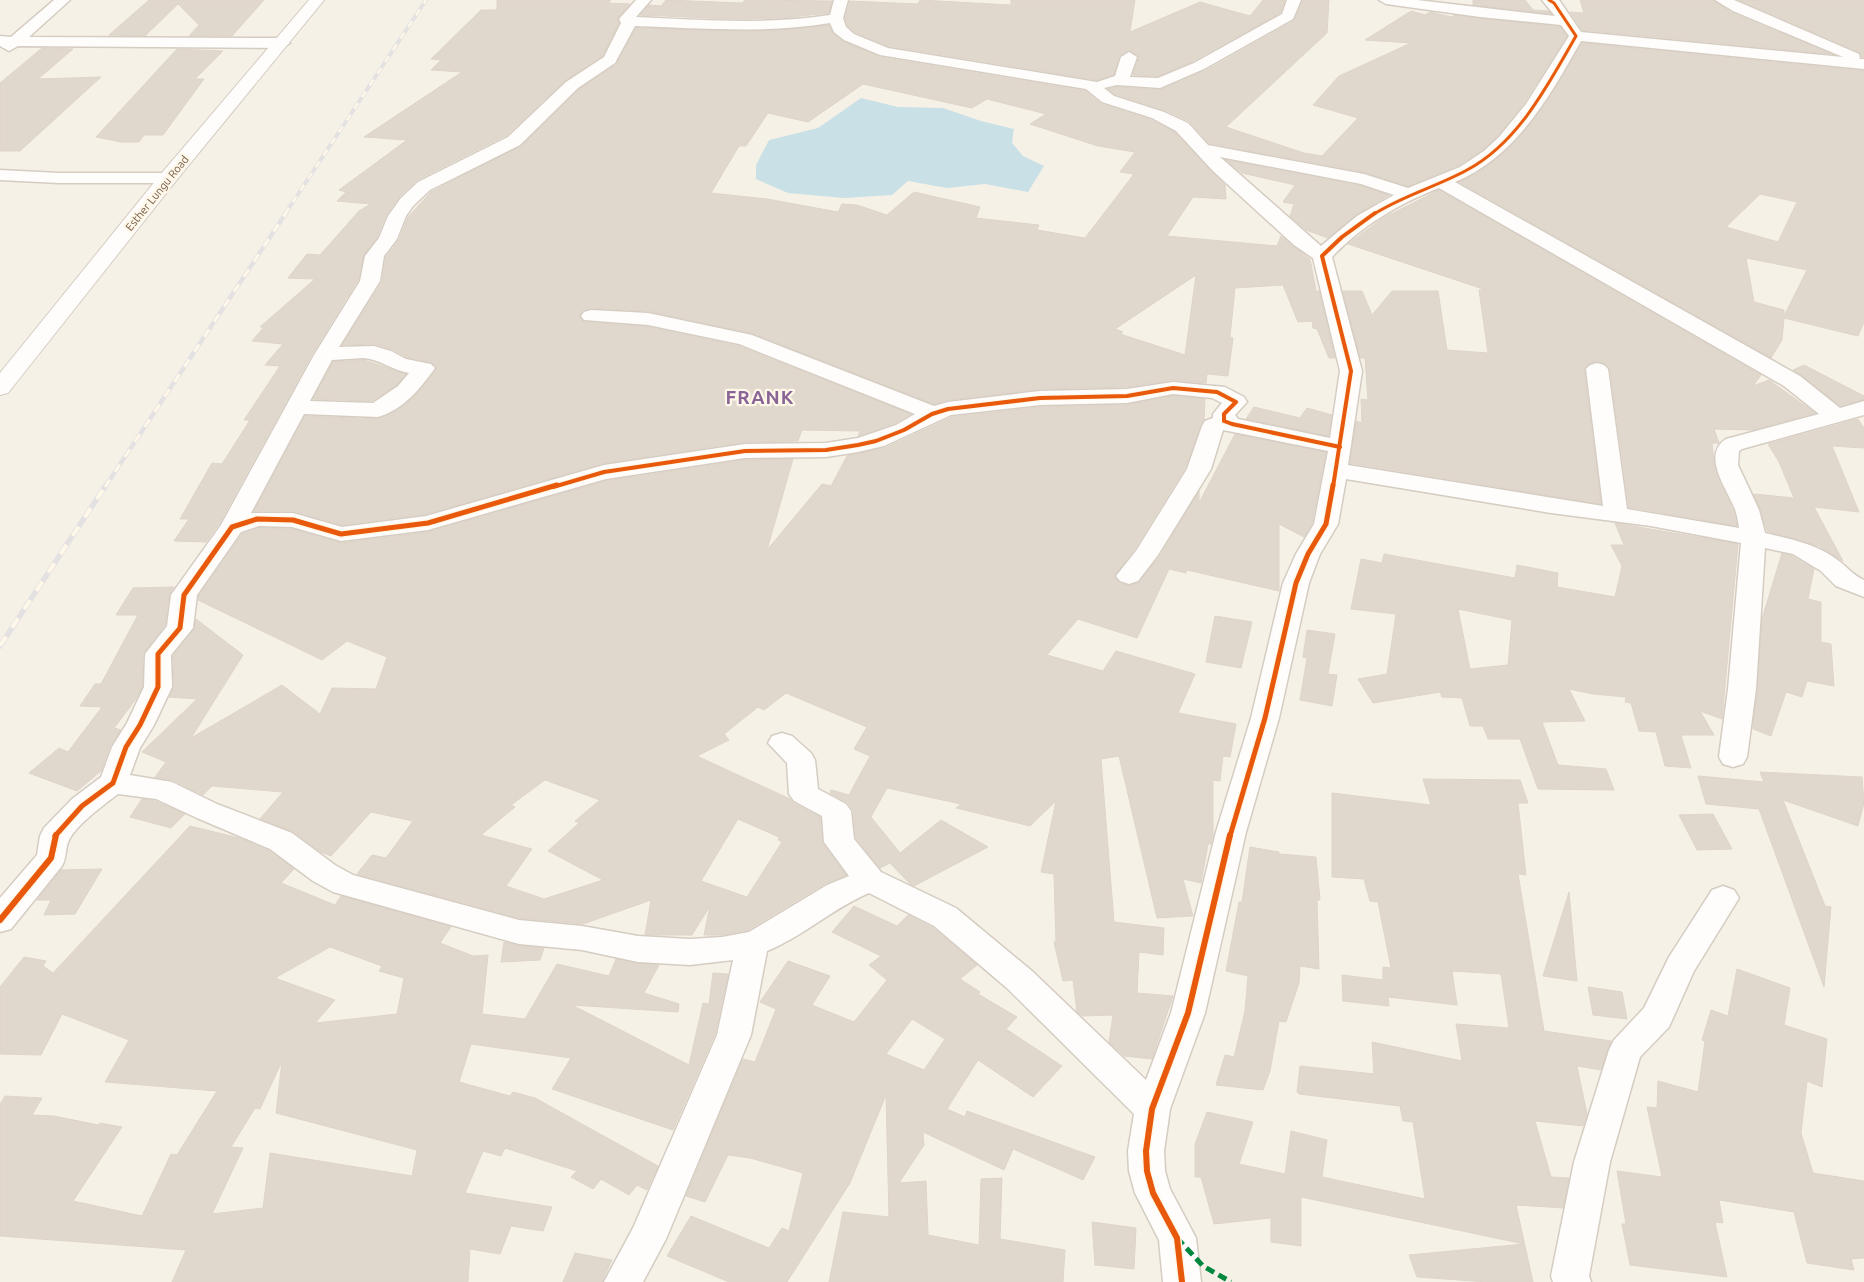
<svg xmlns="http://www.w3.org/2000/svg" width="1864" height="1282" viewBox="0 0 1864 1282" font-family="Ubuntu,sans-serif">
	<rect width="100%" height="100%" fill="#f6f1e7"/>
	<path fill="#c9e1e6" d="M861 98 898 107 943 108 981 121 1014 129 1012 143 1023 156 1044 166 1028 192 985 184 947 188 908 181 892 195 844 198 788 193 756 179V165L769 140 818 128Z"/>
	<path fill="#e0d7cd" stroke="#ded4ca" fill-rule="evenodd" d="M149 0H264L232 36H189L199 25 178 4 145 36 109 35Z
		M497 0H611L608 3 630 4 618 18 619 23 603 56 565 81 507 135 417 180 399 197 386 215 377 237 364 255 358 280 312 354 219 524 206 542 174 541 189 519H180L212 463 222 464 250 420H244L280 366 265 365 283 344 252 341 264 327H260L315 279 288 278 307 254 320 255 359 211 371 204 337 201 346 192 339 190 407 140 364 137 462 72 431 70 441 60 431 59 481 10H497Z
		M666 0 742 3 745 0 832 1 829 13 781 18 733 19 640 15 649 5 661 6Z
		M920 0 1011 5V0H1135L1130 32 1200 2 1250 16 1263 0H1285L1280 13 1193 61 1158 76 1133 75 1139 56 1128 50 1119 56 1114 75 1097 80 889 46 855 32 848 26 845 18 850 1 918 4Z
		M1303 0H1329L1327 33 1226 127 1304 153 1322 156 1358 118 1313 105 1339 76 1411 43 1365 40 1411 11 1425 15 1430 12 1452 17 1454 15 1560 27 1567 36 1524 103 1498 136 1483 150 1459 165 1408 186 1364 172 1209 143 1189 121 1165 110 1115 94 1108 89 1117 87 1161 90 1205 71 1294 21Z
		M1473 0H1525L1533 10 1549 11 1551 14 1473 5Z
		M1580 0H1713L1732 13 1831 54 1582 30 1570 12 1584 13Z
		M1739 0H1864V57H1862L1860 52Z
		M829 25 833 33 843 41 879 57 1085 91 1101 104 1151 120 1175 132 1225 185 1226 199 1193 197 1167 236 1277 246 1281 236 1310 259 1316 291H1319L1335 358H1329L1317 329 1313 328 1312 321 1298 322 1283 285 1235 288 1230 337 1233 338 1228 376 1207 374 1206 383 1173 380 1127 387 1040 389 948 400 934 404 752 333 648 311 590 308 583 310 580 315 584 322 648 327 738 346 911 414 895 423 858 436 860 431 802 430 798 441 745 442 604 463 426 514 342 525 294 511H254L305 416 379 419 405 405 437 369 431 362 407 357 392 349 375 344 342 345 382 282 386 257 399 240 408 217 431 192 521 146 579 89 616 65 636 28 757 31ZM863 84 972 108 987 99 1046 114 1030 124 1098 146 1135 152 1120 172 1134 174 1085 238 1037 230 1039 225 976 218 980 207 914 192 887 215 857 205 842 204 838 212 767 199 711 193 739 146H746L768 113 808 122ZM1196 275 1185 355 1120 334 1123 332 1115 329Z
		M1582 43 1864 71V322L1858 336 1784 318 1782 340 1771 358 1459 182 1478 173 1515 142 1545 104ZM1760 194 1797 202 1778 242 1726 227ZM1746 258 1807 270 1784 316V310L1754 302Z
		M42 48 73 49 38 79 101 77 20 151H0V83Z
		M177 49 223 51 195 79H204L163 135H144L139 142H121L96 137Z
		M1226 160 1361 186 1389 195 1356 215 1328 238 1306 230 1290 216 1294 204 1283 202 1295 185 1242 173Z
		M1439 190 1761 375 1753 386 1769 380 1815 413 1753 430 1714 429 1719 443H1712L1714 463 1733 510 1737 526 1629 507 1610 369 1605 364 1598 361 1589 364 1584 369 1601 504 1350 463 1356 421 1362 423 1361 399 1368 400 1365 358H1360L1343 291H1362L1372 315 1392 291H1438L1447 350 1488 353 1479 290H1486L1348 244 1383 218Z
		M364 360 406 374 397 385 372 401 313 399 333 362Z
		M1804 365 1864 396V399L1840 406 1793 370Z
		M1173 396 1205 399 1204 420 1185 468 1134 550 1115 575 1119 583 1130 586 1139 582 1160 556 1199 491V503L1235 434 1326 452 1312 523 1304 537 1279 524V591L1187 570 1186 573 1169 569 1137 638 1078 619 1047 655 1103 671 1116 651 1195 674 1178 713 1236 724 1230 757 1223 756 1220 781 1213 780V835L1211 844H1208L1201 883 1183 879 1193 916 1157 918 1119 756 1101 759 1114 922 1164 928 1163 955 1139 952 1137 993 1173 996 1152 1059 1124 1056 1109 1042 1113 1015 1082 1016 1077 1012 1073 980 1063 981 1054 942H1056L1054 874 1041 872 1056 801 1030 826 956 808 961 804 887 788 871 817 900 853 941 820 988 847 914 886 909 883 890 863 880 868 856 838 853 810 847 802 830 793 831 790 849 795 870 756 854 749 867 727 786 693 764 710 758 707 724 734 729 740 697 756 790 799 793 803 820 817 822 843 846 875 826 883 748 930 722 935H704L710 906 692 935H645L651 900 583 924 519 918 357 874 372 855 386 858 413 821 371 812 331 856 321 852 293 831 260 819 283 792 212 786 203 795 173 780 155 777 166 762 142 752 197 699 169 697 174 687 173 656 194 629 196 619 243 655 191 738 282 685 320 714 332 688 376 689 387 657 347 641 322 660 198 600 199 595 242 534 259 528 292 529 341 543 428 532 606 481 745 460 793 459 767 550 822 484 831 486 847 456 885 448 952 417 1040 407 1127 405ZM545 780 600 800 575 821 579 823 548 851 603 880 544 899 506 886 532 849 481 835 515 807 511 805ZM738 819 779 837 778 840 782 842 747 897 701 881Z
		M1254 407 1300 418 1307 408 1332 415 1328 436 1246 419Z
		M1858 419 1864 428V448L1832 446 1859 512 1814 507 1843 561 1819 546 1767 531 1754 494 1794 498 1779 462 1768 444Z
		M1615 523 1738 544 1722 719 1700 711 1714 735H1681L1691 768 1665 766 1656 732 1639 731 1631 703 1625 702 1626 697 1593 694 1569 689 1585 721 1542 722 1558 765 1606 769 1614 790 1538 789 1520 739H1488L1483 726H1470L1462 698 1442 697 1440 692 1373 703 1358 679 1387 674 1396 614 1351 609 1361 559 1382 563 1384 554 1515 578 1517 565 1558 573 1557 587 1615 597 1622 566 1611 545H1624ZM1458 609 1512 620 1508 665 1470 669Z
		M1782 553 1792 556 1814 569 1808 599 1821 602V642L1831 644 1834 686 1807 681 1802 697 1786 692 1771 736 1753 729 1762 619Z
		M174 587 169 595 165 625 143 654 142 687 136 699 114 728 121 730 110 746 101 771 77 791 29 773 59 748 68 752 102 707 80 706 95 684H101L138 615H116L133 588Z
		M1215 616 1252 622 1241 668 1206 662Z
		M1307 630 1335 634 1328 674 1337 675 1332 706 1300 700 1307 658 1303 657Z
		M1760 772 1862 777 1864 803 1858 826 1783 800 1825 906 1831 907 1824 987 1759 809 1706 804 1698 776 1764 782Z
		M1423 779 1520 780 1528 803H1518L1526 875 1518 874 1544 1031 1611 1041 1601 1070 1577 1066 1587 1114 1583 1126 1535 1121 1551 1177 1569 1178 1563 1208 1516 1205 1533 1282H1487L1417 1277 1409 1255 1524 1244 1301 1197V1246L1271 1242V1218L1214 1224 1201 1177H1195V1144L1207 1112 1253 1122 1239 1164 1285 1174 1291 1131 1327 1140 1322 1177 1425 1199 1413 1122 1403 1121 1400 1106 1299 1094 1297 1092 1300 1066 1374 1074 1372 1042 1462 1061 1456 1024 1509 1028 1501 974 1452 971 1457 1005 1388 997 1389 1006 1343 1001 1342 975 1383 980V967L1391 968 1378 902 1370 901 1364 879 1332 877V793L1431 805Z
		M142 799 155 801 185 814 171 828 130 817Z
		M1713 814 1732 849 1697 850 1679 815Z
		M190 826 239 838 269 851 294 869 281 883 335 905 341 896 451 927 440 943 473 956 488 955 482 1014 525 1019 557 964 609 976 616 959 659 965 644 993 679 1004 678 1012 572 1005 689 1065 703 1003 709 1004 713 973 728 974 715 1034 673 1130 552 1089 571 1058 471 1044 459 1082 510 1096 513 1092 535 1098 658 1166 647 1190 637 1185 629 1195 601 1179 593 1189 571 1177 577 1171 505 1148 501 1156 483 1151 465 1193 552 1207 543 1231 511 1226 500 1254 470 1249 468 1282H172L186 1250 0 1236V1104L5 1096 42 1098 32 1115 54 1116 98 1125 100 1123 122 1127 73 1201 142 1216 171 1154 177 1155 217 1091 105 1082 129 1040 62 1014 41 1055 0 1054V987L24 957 46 961 43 966 53 973ZM330 947 382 966 379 971 404 978 397 1014 315 1023 335 1000 275 978ZM282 1061 276 1113 417 1150 412 1176 270 1153 263 1208 212 1214 243 1148 231 1147 255 1108 260 1109Z
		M1250 847 1279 852V854L1316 857 1320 900H1317L1319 969 1300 966 1299 983 1286 1022 1279 1021 1270 1071 1263 1090 1216 1085 1225 1055 1234 1057 1245 1011 1248 976 1226 971 1239 902H1242Z
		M102 869 75 914 44 915 51 900H37L61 870Z
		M1569 892 1577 981 1543 976Z
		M854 906 897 926 908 915 933 928 977 965 960 979 980 992 978 994 1017 1017 1006 1029 1062 1066 1033 1097 978 1060 947 1109 965 1117 967 1111 1095 1157 1083 1180 1013 1149 1004 1170 923 1132 924 1145 899 1183 926 1181 928 1235 979 1245 981 1179 1002 1178 1000 1239 1065 1250 1063 1282H829L843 1212 889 1217 886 1095 850 1183 787 1282H729L667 1256 691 1216 769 1248 782 1228 789 1231 803 1173 750 1158 728 1155 705 1202 686 1196 743 1059 755 1062 776 1009 760 1002 788 961 830 976 812 1005 854 1022 887 980 869 965 881 956 832 932ZM912 1019 945 1039 924 1070 886 1054Z
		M504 942 519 946 544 948 540 960 501 962Z
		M1737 969 1790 988 1784 1025 1827 1039 1822 1087 1807 1081 1801 1133 1813 1173 1864 1181V1258L1851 1259 1854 1270 1807 1263 1794 1212 1719 1200 1723 1223 1715 1222 1727 1277 1630 1265 1622 1224H1626L1617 1171 1662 1177 1647 1107 1657 1108 1658 1081 1698 1092 1705 1041 1702 1040 1711 1010 1728 1016Z
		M1588 987 1622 992 1627 1019 1593 1015Z
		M1092 1222 1136 1228 1134 1269 1095 1265Z
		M575 1253 612 1260 602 1282H563Z"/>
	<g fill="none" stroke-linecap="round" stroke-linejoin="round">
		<g stroke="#d5ccc2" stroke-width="3">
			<path id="street" d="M54 0H70L29 37 282 38 290 43 282 48 18 46 9 51 0 46V36L11 37Z
				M636 0H651L636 17C701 20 765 25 830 15L834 0H848L843 18 846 27 854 34 888 48 1097 82 1115 76 1121 57 1129 52 1137 57 1130 77 1158 78 1194 63 1282 14 1287 0H1301L1293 19 1204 69 1160 88 1117 85 1104 88 1114 96 1164 112 1188 123 1208 145 1364 174 1408 188 1460 167 1484 151 1499 137 1526 104 1569 36 1561 25 1480 17 1386 4 1379 0H1417L1555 16 1542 0H1559L1581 32 1843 57 1733 11 1715 0H1734L1859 54 1860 59H1864V69L1581 41C1550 96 1516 157 1455 182L1800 376 1840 408 1864 401V415L1742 449 1739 451 1738 465 1759 510 1765 533C1791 539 1817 544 1839 561 1848 568 1853 575 1864 580V597L1836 586 1821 571 1793 554 1765 548 1756 689 1747 757 1743 764 1733 767 1723 764 1719 757 1728 689 1741 543 1651 526 1551 513 1346 479 1338 524 1320 554 1309 583 1279 718 1246 832 1205 1013 1170 1109 1164 1151 1165 1171 1170 1189 1196 1238 1201 1282H1163L1159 1240 1135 1193 1129 1171 1128 1151 1134 1114 1008 989 934 926 869 893C833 908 804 936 767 951L751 1035 666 1239 643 1282H604L633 1228 717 1035 733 960 690 965 638 962 582 950 519 944 333 892 313 881 270 849 197 818 156 799 118 794C105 804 77 824 69 840 65 848 67 857 62 866L11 929 0 932V898L37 855 40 836 44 828 72 799 101 777 112 747 127 723 144 687 145 654 167 626 171 595 221 525 314 355 360 281 365 256 379 238 388 216 401 198 418 182 508 137 566 82 604 57 621 23 619 19ZM830 23 834 32 844 40 880 55 1086 89 1102 102 1152 118 1176 131 1213 171 1294 245 1313 258 1340 371 1330 438 1238 419 1235 415 1247 402 1244 397 1225 387 1173 382 1127 389 1040 391 948 402 934 406 752 335 648 313 591 310 584 312 581 316 584 320 648 325 739 344 915 414 896 425 858 438 826 443 745 444 604 465 426 516 342 527 293 513H251L304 414 378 417C403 410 421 388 435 368L431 364 406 359 391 351 374 346 339 347 380 281 384 256 397 239 406 216 413 206 430 190 520 145 578 88 615 63 635 26C700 28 765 34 830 23ZM1220 157 1361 184 1394 195 1357 216 1321 246ZM1439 188 1784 386 1819 414 1726 439C1701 455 1727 489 1735 509 1737 515 1738 522 1739 528L1627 509 1608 369 1604 365 1597 363 1590 365 1586 369 1603 506 1348 465 1362 371 1332 257C1361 226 1400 203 1439 188ZM364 358C381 360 392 370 409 373L398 386 373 403 310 401 332 360ZM1173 394 1212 398 1222 403 1213 414V418L1205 421 1202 426 1187 469 1136 551 1116 576 1120 581 1129 584 1138 581 1158 555 1211 469 1223 430 1328 451 1314 524 1296 554 1283 583 1251 718 1216 832 1171 1013 1146 1080 1032 971 956 908 881 872 854 839 851 811 846 804 818 789 815 760 811 753 792 736 782 733 772 736 768 743 787 763 789 794 794 801 822 816 824 842 849 876 827 885 749 932 722 937 690 939 638 936 582 926 519 920 353 875 335 865 292 833 217 804 172 782 130 775 140 748 154 725 172 687 171 655 193 628 197 595 241 532 259 526 292 527 341 541 428 530 606 479 745 458 826 457 858 452 884 446 951 415 1040 405 1127 403Z
				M0 170 59 173H168L174 174 177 178 174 182 168 183H59L0 180Z
				M1723 886 1734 890 1739 898 1694 971 1669 1027 1640 1057 1610 1162 1589 1276 1591 1282H1553L1551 1276 1574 1162 1609 1050 1614 1040 1644 1008 1669 957 1712 890Z"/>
		</g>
		<g stroke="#d6cdc4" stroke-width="2">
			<path id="secondary" d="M309 0H324L175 182 8 393 0 395V373L161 174Z"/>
		</g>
		<use href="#street" fill="#fefdfb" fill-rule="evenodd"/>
		<use href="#secondary" fill="#fefdfb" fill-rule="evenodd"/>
		<g stroke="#e4e1e3" stroke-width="4">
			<path id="rail-far2" d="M285 214 426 0"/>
		</g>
		<g stroke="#e4e1e3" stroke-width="4.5">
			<path id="rail-far1" d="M105 487 286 213"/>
		</g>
		<g stroke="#e4e1e3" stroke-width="5.5">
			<path id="rail" d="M0 646 106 485"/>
		</g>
		<use href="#rail-far2" stroke="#fff7e7" stroke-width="2.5" stroke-dasharray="7" stroke-linecap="butt"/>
		<use href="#rail-far1" stroke="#fff7e7" stroke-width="3" stroke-dasharray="9" stroke-linecap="butt"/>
		<use href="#rail" stroke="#fff7e7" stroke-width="4" stroke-dasharray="11" stroke-linecap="butt"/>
		<path stroke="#00873e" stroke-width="5" stroke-dasharray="9 5" stroke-linecap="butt" d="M1177 1238 1203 1266 1231 1282"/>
		<g stroke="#fff7e7" stroke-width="5">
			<path id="cycleway-far3" d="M1374 214C1404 195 1436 187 1467 170 1518 143 1548 85 1576 36L1554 3 1549 0"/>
		</g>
		<g stroke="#fff7e7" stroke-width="6">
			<path id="cycleway-far2" d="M553 487 604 472 745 451 826 450 858 445 876 441 904 430 932 414 948 409 1040 398 1127 396 1173 388 1217 392 1236 402 1224 414V421L1232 424 1340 447
				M1333 487 1351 371 1322 256 1342 237 1375 213"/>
		</g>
		<g stroke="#fff7e7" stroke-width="8">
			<path id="cycleway-far1" d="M55 836 82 806 113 783 126 747 140 725 158 687V654L180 628 184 595 232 527 257 519 293 520 341 534 428 523 557 485
				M1230 836 1265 718 1296 583 1308 554 1326 524 1333 485"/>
		</g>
		<g stroke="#fff7e7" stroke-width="9">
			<path id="cycleway" d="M0 920 51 858 56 835
				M1182 1282 1177 1238 1153 1193 1147 1171 1146 1151 1152 1109 1188 1013 1230 835"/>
		</g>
		<use href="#cycleway-far3" stroke="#e8590c" stroke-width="3"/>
		<use href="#cycleway-far2" stroke="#e8590c" stroke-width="4"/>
		<use href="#cycleway-far1" stroke="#e8590c" stroke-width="5"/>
		<use href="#cycleway" stroke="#e8590c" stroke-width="6"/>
	</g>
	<g text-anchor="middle" stroke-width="4.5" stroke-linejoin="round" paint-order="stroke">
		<g font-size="11" fill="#735b49" stroke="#fff7e7">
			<text transform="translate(157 193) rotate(-51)" y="4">Esther Lungu Road</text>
		</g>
		<g font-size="19" font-weight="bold" letter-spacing="1" fill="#896496" stroke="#fff7e7">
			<text x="760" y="404">FRANK</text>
		</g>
	</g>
</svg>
